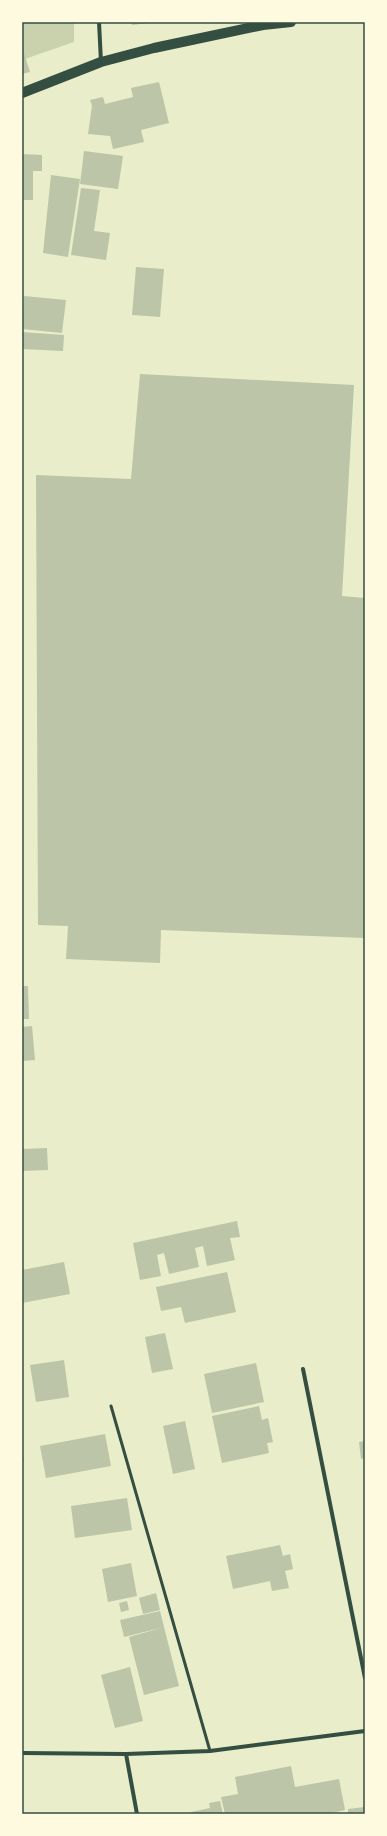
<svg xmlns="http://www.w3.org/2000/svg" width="387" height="1836" viewBox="0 0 387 1836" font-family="'IBM Plex Sans',sans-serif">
	<rect width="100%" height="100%" fill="#e9edc9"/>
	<path fill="#cad2ad" d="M22 22H74V42L22 60Z"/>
	<path fill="#bcc5a7" d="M132 22H149V23L132 25Z
		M22 47 30 72 22 74Z
		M159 82 169 123 141 130 144 142 113 149 110 136 88 134 92 106 90 100 103 97 105 104 133 97 131 88Z
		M84 151 123 156 118 189 80 184Z
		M22 154 42 155V171H33V200H22Z
		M51 175 80 179 68 257 43 253Z
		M81 188 100 190 94 231 110 233 106 260 71 255Z
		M136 267 164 269 160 317 132 315Z
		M24 296 66 300 62 333 22 329Z
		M22 332 64 335 63 351 22 349Z
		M140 374 354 385 342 596 365 598V938L161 930 160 963 66 959 68 926 38 925 36 475 131 479Z
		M22 986H28L29 1019H22Z
		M32 1026 35 1060 22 1061V1027Z
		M47 1148 48 1170 22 1171V1149Z
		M237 1221 240 1237 230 1238 235 1260 207 1266 203 1246 195 1248 199 1267 169 1274 164 1253 157 1255 161 1276 140 1280 133 1243Z
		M64 1262 70 1294 22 1303V1270Z
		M227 1272 236 1312 185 1323 181 1307 161 1311 156 1287Z
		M165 1333 173 1369 152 1373 145 1337Z
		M64 1360 69 1397 36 1402 30 1365Z
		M256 1363 264 1402 212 1413 204 1374Z
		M259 1406 262 1420 268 1418 273 1442 267 1443 269 1453 222 1463 212 1416Z
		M185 1421 195 1469 173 1474 163 1426Z
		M105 1434 111 1466 46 1478 40 1446Z
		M365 1441V1458L361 1459 359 1442Z
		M22 1446 24 1461H22Z
		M127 1498 132 1530 75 1538 71 1506Z
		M280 1545 283 1556 290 1554 293 1569 285 1571 289 1588 272 1591 270 1581 233 1589 226 1556Z
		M131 1563 137 1596 108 1602 102 1569Z
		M156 1593 160 1610 143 1614 139 1598Z
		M127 1601 129 1610 121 1612 119 1603Z
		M160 1611 164 1627 124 1637 120 1620Z
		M164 1627 179 1686 144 1695 129 1637Z
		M130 1667 143 1721 115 1728 101 1675Z
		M291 1766 295 1787 339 1779 345 1810 332 1813V1814H225L221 1797 238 1794 235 1777Z
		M220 1801 223 1814H192L191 1812 210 1808 209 1803Z
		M365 1807V1814H348V1809Z"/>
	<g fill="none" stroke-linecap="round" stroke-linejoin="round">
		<path stroke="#344e41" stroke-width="3" d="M111 1406 210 1751"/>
		<path stroke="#344e41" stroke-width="4" d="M99 22 101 62
			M303 1369 365 1678
			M22 1753 126 1754 210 1751 365 1731
			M126 1754 137 1814"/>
		<path stroke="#344e41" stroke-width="10" d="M22 93 101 62 154 48 263 25 291 22"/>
	</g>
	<rect width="387" height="1836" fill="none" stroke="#fefae0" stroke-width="46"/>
	<rect x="23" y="23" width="341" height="1790" fill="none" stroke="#344e41" stroke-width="1.5"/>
</svg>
